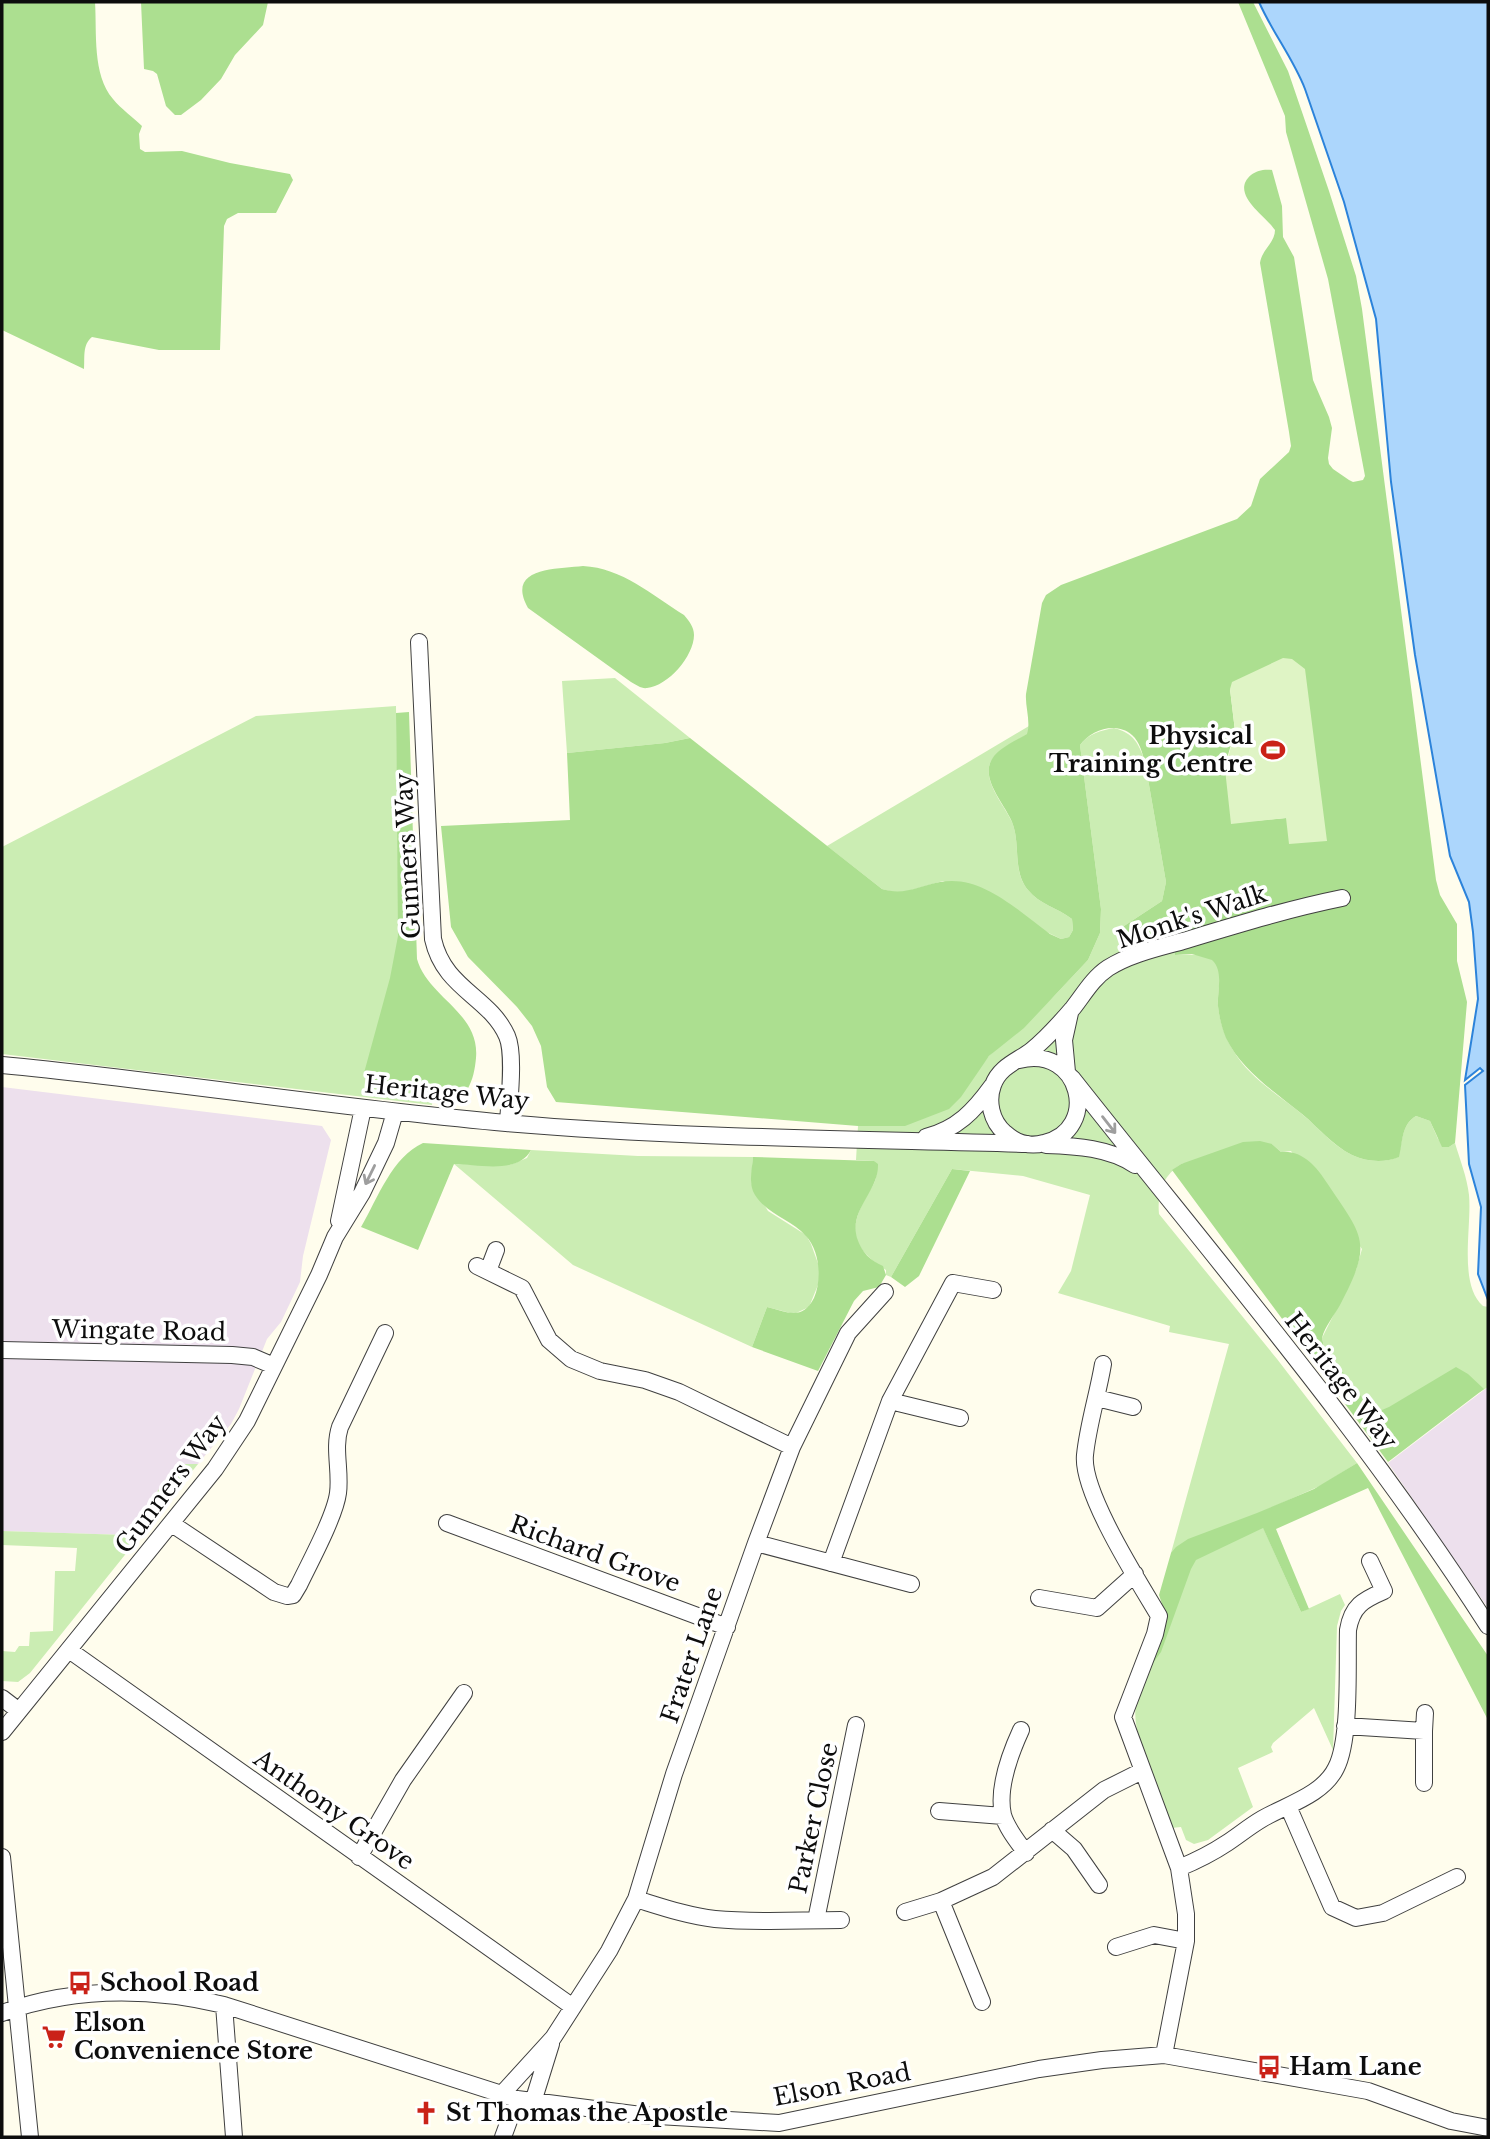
<svg xmlns="http://www.w3.org/2000/svg" width="1490" height="2139" viewBox="0 0 1490 2139" font-family="'Libre Baskerville',serif">
	<rect width="100%" height="100%" fill="#fffded"/>
	<path fill="#ede0ed" d="M2 1087 322 1126 331 1140 303 1256 300 1282 281 1322 267 1339 239 1409 231 1424 198 1464H177L126 1535 2 1531Z
		M1488 1387V1608L1388 1463Z"/>
	<path fill="#cbedb3" d="M615 678 690 738 665 743 567 753 562 681Z
		M396 706 399 954 371 1082 433 1089 432 1105 2 1054V847L256 716Z
		M1029 726 1028 734C1015 742 996 749 990 763 983 782 1005 806 1012 822 1021 844 1012 871 1028 890 1039 904 1058 908 1072 919L1073 930 1069 937 1061 939 943 881 901 893 893 892 882 889 827 846Z
		M1114 728C1134 733 1139 744 1145 762L1166 882 1162 901 1124 926 1171 937 1175 955C1187 955 1208 952 1216 963 1223 973 1217 993 1218 1005 1219 1020 1225 1037 1233 1050 1249 1078 1279 1095 1303 1115 1320 1129 1332 1145 1352 1155 1366 1162 1385 1163 1398 1157 1403 1142 1401 1125 1416 1116L1430 1121 1438 1139 1449 1147 1455 1143C1460 1160 1467 1177 1469 1195 1472 1227 1458 1284 1483 1306L1488 1307V1387L1480 1392 1372 1412 1324 1347 1322 1338 1356 1270 1362 1249 1291 1151 1281 1152 1272 1144 1181 1164C1163 1176 1157 1192 1159 1214L1277 1359 1357 1463 1322 1485 1257 1514 1301 1612 1340 1594 1345 1605 1341 1611 1337 1626 1333 1750 1314 1708 1273 1743 1271 1747 1273 1752 1238 1768 1253 1807 1208 1840 1194 1844 1186 1840 1181 1827 1171 1828C1161 1799 1130 1734 1136 1705L1181 1566 1171 1553 1229 1344 1169 1332 1170 1326 1058 1293 1071 1271 1090 1195 1023 1176 952 1169 891 1277 886 1275V1270C853 1248 847 1232 866 1197 869 1191 875 1184 876 1177 877 1172 875 1166 874 1161L856 1160 858 1126H885L976 1072 989 1056 1054 996 1088 960 1100 933 1101 909 1080 745C1089 733 1100 731 1114 728Z
		M531 1150 638 1156 753 1157 751 1183 768 1211 806 1235 811 1244 820 1269V1280L809 1307 794 1314 767 1307 752 1347 573 1265 454 1164 510 1165 527 1158Z
		M177 1464H198L30 1673 18 1682 2 1681V1651L15 1652 19 1646H29L30 1632 53 1631 55 1571H75L77 1548 2 1545V1531L126 1535Z"/>
	<path fill="#acdf90" fill-rule="evenodd" d="M2 2H95C97 33 92 74 113 99 121 109 133 117 142 126L139 134 140 149 145 152 182 151 230 163 290 174 293 180 276 213H238L227 219 224 226 220 350H159L92 337C82 345 85 358 84 369L2 330Z
		M141 2H268L263 25 235 55 221 79 201 100 181 115H175L166 106 157 74 153 71 144 69Z
		M1238 2H1253L1288 71 1329 191 1356 276 1362 309 1436 880 1440 895 1457 924V961L1467 1002 1455 1143 1449 1147H1442L1430 1121 1416 1116C1401 1125 1403 1142 1399 1157 1385 1163 1366 1162 1352 1155 1332 1145 1319 1128 1302 1114 1274 1091 1242 1071 1226 1038 1222 1028 1219 1017 1218 1006 1217 991 1224 971 1212 960L1192 954 1175 955 1171 938 1122 953 1120 932 1124 926 1162 901 1166 882 1145 762C1142 753 1140 742 1132 735 1116 721 1091 730 1080 745L1101 909 1100 933 1088 960 1024 1028 989 1056 961 1097 949 1109 905 1126H858L556 1102 547 1087 541 1046 532 1026 517 1007 468 957 451 927 441 826 570 820 567 753 665 743 690 738 882 889C904 896 919 886 940 882 982 874 1018 911 1050 934L1061 939 1069 937 1073 930 1072 919C1058 908 1039 904 1028 890 1012 870 1021 844 1012 822 1005 805 983 782 990 763 995 749 1015 741 1027 734 1031 722 1025 707 1026 694L1042 603 1046 595 1061 585 1237 519 1251 506 1260 479 1289 452 1291 446 1289 432 1260 263C1262 249 1275 243 1275 230 1266 216 1229 194 1251 175 1257 170 1265 169 1272 170L1282 206 1283 237 1294 257 1313 380 1329 417 1332 428 1328 458 1329 464 1333 469 1349 480 1353 482 1363 480 1365 476 1328 279 1286 132 1285 116ZM1230 689 1327 841 1286 818 1254 821 1226 762 1235 731Z
		M583 566C622 568 652 595 684 615 689 621 694 627 694 635 694 656 668 686 647 688 642 689 636 685 631 682L528 608C505 567 557 569 583 566Z
		M409 712 417 959C428 998 480 1012 476 1058 475 1069 473 1080 467 1090L458 1091 371 1082 366 1079 364 1073 390 978 398 936 396 713Z
		M1260 1141 1272 1144 1281 1152C1302 1150 1316 1166 1327 1183 1364 1238 1373 1242 1340 1305 1334 1316 1325 1326 1322 1338L1324 1347 1372 1411 1377 1412 1389 1407 1456 1367 1468 1374 1484 1389 1388 1462 1172 1170 1181 1164 1243 1142Z
		M423 1143 531 1150C518 1175 477 1164 454 1164L418 1250 361 1227C378 1198 392 1157 423 1143Z
		M753 1157 874 1161 878 1164C879 1192 849 1209 857 1238 862 1253 870 1260 883 1266L886 1275 879 1287 863 1291 854 1301 818 1371 752 1347 767 1307C788 1312 802 1321 814 1298 822 1280 820 1251 806 1236 791 1219 769 1216 755 1195 748 1184 752 1170 753 1157Z
		M952 1169 970 1171 919 1276 905 1287 891 1277Z
		M1357 1463 1488 1656V1720L1368 1488 1276 1529 1309 1609 1301 1612 1263 1528 1196 1560 1191 1569 1161 1652 1148 1670 1164 1610 1159 1595 1171 1553 1176 1547 1188 1539 1257 1513 1314 1489Z"/>
	<path fill="#dff4c5" d="M1283 658 1292 659 1305 669 1327 841 1289 844 1286 818 1231 824 1225 769 1235 731 1230 689 1232 682Z"/>
	<path fill="#acd6fc" stroke="#2c83da" stroke-width="2" d="M1259 2H1488V1300L1478 1274 1481 1207 1469 1164 1465 1085 1483 1071 1480 1068 1465 1080 1478 999 1473 932 1469 902 1450 856 1415 655 1391 482 1376 319 1344 202 1305 89C1293 58 1272 32 1259 2Z"/>
	<g fill="none" stroke-linecap="round" stroke-linejoin="round">
		<g stroke="#404040" stroke-width="18">
			<path id="minor" d="M419 642 433 939C444 989 489 996 507 1036 515 1054 509 1103 508 1123
				M1019 1060C1081 1044 1101 1130 1044 1143 1030 1147 1016 1143 1005 1133 991 1121 987 1101 993 1085 1000 1066 1018 1061 1032 1050 1047 1038 1061 1022 1073 1008 1084 994 1093 978 1108 968 1130 954 1158 948 1183 941 1236 925 1288 909 1342 898
				M2 1065C170 1081 337 1108 506 1123 680 1138 854 1139 1028 1144
				M1067 1072 1064 1040 1070 1013
				M1072 1078C1214 1258 1364 1432 1488 1626
				M926 1137C957 1129 974 1111 992 1086
				M1046 1145C1077 1146 1109 1148 1135 1165
				M339 1221 363 1108
				M477 1266 522 1288 549 1340 571 1359 600 1371 645 1380 679 1392 792 1447
				M488 1271 496 1250
				M2 1350 232 1355 253 1357 274 1366
				M1103 1364C1098 1394 1088 1425 1085 1455 1081 1492 1139 1582 1159 1616L1155 1634 1123 1717 1179 1868 1186 1914V1941L1164 2055
				M1097 1398 1133 1407
				M890 1401 960 1418
				M447 1523 727 1627
				M172 1524 274 1592 287 1596 293 1595 299 1585C310 1562 335 1516 338 1493 341 1471 333 1448 340 1427L385 1333
				M756 1543 911 1584
				M831 1563 890 1401 953 1283 993 1290
				M1039 1598 1097 1608 1135 1574
				M69 1650 573 2007
				M2 1698 19 1711
				M1345 1726 1424 1731V1783
				M1021 1730C1010 1754 997 1788 1003 1815 1007 1829 1018 1842 1026 1853
				M1424 1731 1425 1713
				M2 1732 215 1469 247 1421 319 1275 335 1237 362 1193 386 1143 395 1112
				M1288 1806 1332 1907 1356 1918 1383 1913 1457 1877
				M939 1811 1003 1816
				M1052 1830 1074 1849 1099 1885
				M2 1857 30 2137
				M359 1857 403 1780 464 1693
				M1179 1868C1196 1861 1212 1853 1227 1843 1239 1835 1250 1826 1262 1819 1286 1805 1323 1795 1336 1768 1351 1739 1347 1665 1348 1630 1352 1606 1363 1600 1384 1591L1370 1561
				M636 1899C662 1907 688 1916 715 1919 757 1923 799 1920 841 1920
				M941 1901 982 2002
				M905 1912 941 1901 993 1877 1104 1790 1142 1771
				M816 1920 856 1725
				M1116 1947 1154 1935 1186 1941
				M224 2005 234 2137
				M2 2013C74 1987 151 1988 224 2005L517 2099 641 2115 779 2123 1039 2069 1102 2060 1164 2055 1368 2091 1451 2121 1488 2128
				M502 2094 553 2038 609 1951 636 1899 674 1774 756 1543 792 1447 848 1333 885 1292
				M533 2102 551 2044
				M503 2137 517 2099"/>
		</g>
		<use href="#minor" stroke="#fff" stroke-width="16"/>
	</g>
	<defs><path id="oneway-shaft" d="M-6 0H5M1.5-3L5.5 0L1.5 3" fill="none" stroke-width="1.6" stroke-linecap="round" stroke-linejoin="round" transform="scale(1.75)"/></defs>
	<g stroke="#9e9e9e">
		<use href="#oneway-shaft" transform="translate(1109 1125) rotate(52)"/>
		<use href="#oneway-shaft" transform="translate(370 1175) rotate(116)"/>
	</g>
	<defs>
		<g id="stadium-bare" transform="scale(1.89)"><path d="M0-5a6.5 5 0 1 0 0 10a6.5 5 0 1 0 0-10ZM-3.5-1.8h7v3.6h-7Z" fill="#ca2218" stroke="#fff" stroke-width="2.5" paint-order="stroke"/></g>
		<g id="bus-bare" transform="scale(1.89)"><path d="M-5-6H5V4H4V6H2V4H-2V6H-4V4H-5ZM-3.5-4V0h7V-4ZM-3.5 1.2v1.5H-2V1.2ZM2 1.2v1.5H3.5V1.2Z" fill="#ca2218" stroke="#fff" stroke-width="2.5" paint-order="stroke"/></g>
		<g id="supermarket-bare" transform="scale(1.89)"><path d="M-6-5.5h2.5l.6 2H6L4.5 2H-2.5L-4.4-4H-6ZM-1.5 3.2a1.3 1.3 0 1 0 .1 0ZM3 3.2a1.3 1.3 0 1 0 .1 0Z" fill="#ca2218" stroke="#fff" stroke-width="2.5" paint-order="stroke"/></g>
		<g id="church-bare" transform="scale(1.89)"><path d="M-1.2-6h2.4v3.5h3.3v2.4h-3.3V6h-2.4V-.1h-3.3v-2.4h3.3Z" fill="#ca2218" stroke="#fff" stroke-width="2.5" paint-order="stroke"/></g>
	</defs>
	<g fill-rule="evenodd">
		<use href="#stadium-bare" x="1273" y="750"/>
		<use href="#bus-bare" x="80" y="1983"/>
		<use href="#supermarket-bare" x="54" y="2037"/>
		<use href="#bus-bare" x="1269" y="2067"/>
		<use href="#church-bare" x="426" y="2113"/>
	</g>
	<g text-anchor="middle" stroke-width="7" stroke-linejoin="round" paint-order="stroke">
		<g font-size="24" font-weight="bold" fill="#0d0d0d" stroke="#fff" text-anchor="start">
			<text x="1253" y="744" text-anchor="end">Physical<tspan x="1253" dy="28">Training Centre</tspan></text>
			<text x="100" y="1991">School Road</text>
			<text x="74" y="2031">Elson<tspan x="74" dy="28">Convenience Store</tspan></text>
			<text x="1289" y="2075">Ham Lane</text>
			<text x="446" y="2121">St Thomas the Apostle</text>
		</g>
		<g font-size="24" fill="#0d0d0d" stroke="#fff">
			<text transform="translate(408 856) rotate(-93)" y="8">Gunners Way</text>
			<text transform="translate(1192 917) rotate(-18)" y="8">Monk's Walk</text>
			<text transform="translate(447 1093) rotate(6)" y="8">Heritage Way</text>
			<text transform="translate(139 1331) rotate(1)" y="8">Wingate Road</text>
			<text transform="translate(1341 1381) rotate(52)" y="8">Heritage Way</text>
			<text transform="translate(171 1484) rotate(-53)" y="8">Gunners Way</text>
			<text transform="translate(595 1554) rotate(20)" y="8">Richard Grove</text>
			<text transform="translate(692 1655) rotate(-71)" y="8">Frater Lane</text>
			<text transform="translate(334 1810) rotate(35)" y="8">Anthony Grove</text>
			<text transform="translate(814 1818) rotate(-78)" y="8">Parker Close</text>
			<text transform="translate(842 2085) rotate(-11)" y="8">Elson Road</text>
		</g>
	</g>
	<rect width="1490" height="2139" fill="none" stroke="#0d0d0d" stroke-width="7"/>
</svg>
